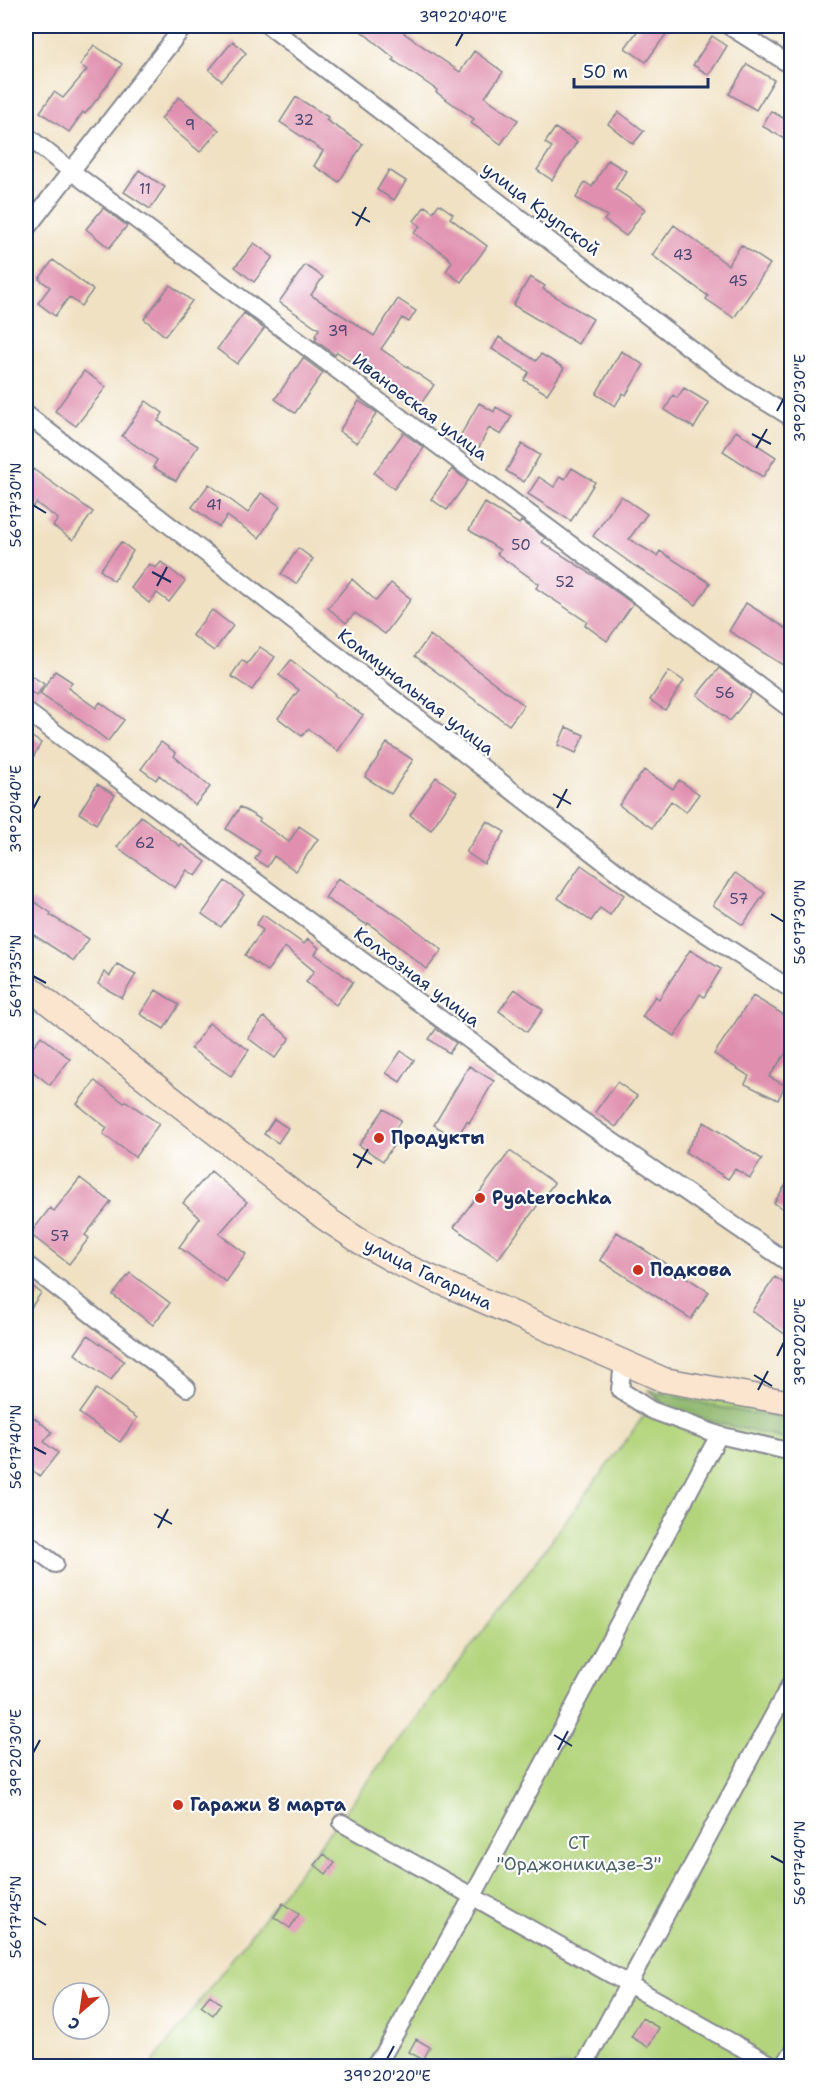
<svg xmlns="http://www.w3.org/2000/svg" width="817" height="2092" viewBox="0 0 817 2092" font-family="'Shantell Sans',sans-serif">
	<rect width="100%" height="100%" fill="#fff"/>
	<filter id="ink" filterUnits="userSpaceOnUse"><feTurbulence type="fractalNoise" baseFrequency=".0167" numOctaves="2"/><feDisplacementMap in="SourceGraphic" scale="12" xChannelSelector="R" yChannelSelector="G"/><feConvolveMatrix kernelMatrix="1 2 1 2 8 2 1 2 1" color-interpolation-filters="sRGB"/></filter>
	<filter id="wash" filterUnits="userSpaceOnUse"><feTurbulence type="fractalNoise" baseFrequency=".008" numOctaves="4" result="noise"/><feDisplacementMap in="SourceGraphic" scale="24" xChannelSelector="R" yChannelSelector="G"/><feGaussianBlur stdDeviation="1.35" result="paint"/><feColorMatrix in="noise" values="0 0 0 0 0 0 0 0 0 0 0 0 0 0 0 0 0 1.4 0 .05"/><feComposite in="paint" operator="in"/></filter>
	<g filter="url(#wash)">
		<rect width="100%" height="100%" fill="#f0e1c3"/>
		<path fill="#b3d47c" stroke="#67826d" stroke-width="1.5" d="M666 1386 791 1409V2066H150L510 1596Z"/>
		<path fill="#8eb66c" stroke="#547265" stroke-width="1.5" d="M649 1390 718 1407 791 1420V1441L670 1411Z"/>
		<g id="blocks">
			<path fill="#e090ae" d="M355 26H410L404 33 460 72 474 51 503 72 485 97 518 120 501 144 471 123 474 119 436 92 437 90 393 60 394 58Z
				M641 26H672L646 62 625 48Z
				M712 36 727 46 709 75 693 65Z
				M233 41 246 53 222 81 209 70Z
				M94 45 122 64 98 98 85 114 83 112 69 132 40 112 54 92 63 98 87 70 80 65Z
				M747 64 774 80 756 110 729 94Z
				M179 97 219 130 200 152 161 119Z
				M296 97 328 117 326 120 363 144 339 182 314 166 323 151 280 122Z
				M771 111 792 123V128L785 139 762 126Z
				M619 112 644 131 633 144 608 124Z
				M555 128 577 142 552 180 537 170 552 147 545 143Z
				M608 160 626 171 615 189 645 209 626 236 604 220 607 216 576 198 585 182 592 187Z
				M139 170 165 187 150 209 124 192Z
				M389 170 406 181 394 200 377 190Z
				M439 204 453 214 450 218 487 246 461 282 446 271 452 262 447 256 414 233 420 226 414 221 425 206 433 212Z
				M103 208 127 226 109 248 86 229Z
				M674 225 728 265 741 245 770 264 734 318 706 299 708 296 652 255Z
				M254 243 273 257 254 282 235 267Z
				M53 260 93 290 81 306 69 297 55 316 38 303 50 287 39 279Z
				M305 265 323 277 311 295 374 336 398 299 416 311 409 322 402 318 381 349 434 385 418 408 337 352 335 355 315 340 317 337 315 336 319 329 279 302Z
				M530 277 545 286 543 289 593 319 578 344 513 305Z
				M170 285 192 301 165 336 144 319Z
				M244 313 264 329 237 364 217 349Z
				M499 337 536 361 541 354 564 368 547 394 524 380 529 372 492 349Z
				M621 351 644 365 626 395 623 393 615 406 596 394Z
				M303 358 323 373 295 413 275 399Z
				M84 371 106 387 76 426 55 411Z
				M684 388 709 403 694 428 665 410 673 395 677 398Z
				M146 401 163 413 158 421 198 446 176 481 153 467 157 460 122 436Z
				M359 401 377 413 357 443 339 431Z
				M479 403 494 412 496 407 512 416 501 435 489 428 478 449 459 438Z
				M736 431 776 457 763 477 723 451Z
				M403 433 424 448 394 489 374 473Z
				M522 444 540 455 524 482 506 471Z
				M572 468 595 482 571 521 528 494 539 477 554 487 560 476 565 479Z
				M33 469 93 512 73 540 53 526 58 519 36 503 26 516V479Z
				M452 469 468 481 447 510 431 499Z
				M209 484 248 513 261 493 280 506 259 538 227 516 219 527 192 507Z
				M621 496 647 514 629 539 657 556 660 551 710 583 696 605 635 566 593 536Z
				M485 503 519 524 521 521 545 538 542 542 599 579 633 604 607 641 585 625 587 622 536 588 539 584 497 554 500 550 469 530Z
				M121 542 133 551 114 581 100 570Z
				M298 548 313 559 296 584 281 574Z
				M161 562 185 581 169 602 157 593 149 603 131 588 149 564 156 568Z
				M352 579 376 601 391 583 411 599 385 634 355 613 346 623 328 608Z
				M746 603 792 632V658L786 667 729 631Z
				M212 610 233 626 214 651 192 635Z
				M430 635 524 705 509 725 415 656Z
				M260 647 275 657 252 690 231 676 242 660 247 664Z
				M291 660 335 694 334 695 363 715 338 751 308 729 302 736 278 718 299 690 279 675Z
				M719 668 752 693 730 721 697 695Z
				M55 671 72 682 68 688 96 708 100 702 124 720 108 741 71 713 70 714 40 694Z
				M669 671 684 681 665 710 650 700Z
				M26 672 44 684 37 696 26 689Z
				M566 727 584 735 576 753 558 745Z
				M26 733 41 743 26 770Z
				M161 742 176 753 174 756 210 787 195 805 159 775 156 780 141 769Z
				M387 743 413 760 391 794 365 777Z
				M644 770 673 789 679 780 699 794 686 812 671 801 652 828 619 805Z
				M436 777 457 792 431 830 410 815Z
				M97 784 115 795 96 824 79 813Z
				M240 807 260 819 259 821 289 842 299 826 318 839 296 871 274 856 267 867 255 859 260 851 226 829Z
				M141 816 180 846 181 844 206 862 196 876 187 870 175 888 117 847Z
				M487 821 505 832 484 864 466 852Z
				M581 865 624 895 610 915 600 908 591 921 558 898Z
				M735 873 765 893 743 925 713 905Z
				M338 878 401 918 442 950 427 969 368 923 367 925 325 898Z
				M225 881 244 895 221 927 202 914Z
				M32 900 51 913 50 915 89 939 74 961 26 930V909Z
				M263 915 304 944 308 939 319 948 315 954 353 982 336 1005 306 982 314 971 285 947 267 971 245 955 263 930 256 925Z
				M690 950 721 969 704 997 700 994 675 1036 642 1017 655 996 659 999Z
				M117 964 136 974 122 998 98 984 104 972 110 976Z
				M515 989 543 1010 527 1032 499 1011Z
				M156 990 179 1005 164 1029 140 1014Z
				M753 996 792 1020V1044L769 1077 785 1085 778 1100 745 1084 749 1076 714 1054Z
				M264 1017 290 1038 275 1058 248 1038Z
				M209 1023 249 1050 231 1076 191 1049Z
				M436 1029 456 1043 449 1053 429 1039Z
				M41 1036 70 1059 50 1085 26 1066V1056Z
				M401 1051 414 1060 400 1082 386 1073Z
				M469 1066 494 1081 469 1123 467 1121 456 1139 434 1125Z
				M95 1081 124 1103 126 1101 159 1124 135 1157 103 1134 107 1128 77 1104Z
				M617 1082 637 1096 616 1127 595 1112Z
				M384 1109 401 1120 391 1136 397 1140 383 1161 359 1145Z
				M274 1119 288 1128 278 1143 264 1134Z
				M704 1122 762 1159 750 1178 735 1169 728 1179 685 1152Z
				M510 1151 554 1183 498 1259 454 1227Z
				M211 1171 247 1202 219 1234 246 1254 226 1282 179 1247 200 1218 183 1203Z
				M792 1175V1215L774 1203Z
				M80 1178 111 1202 85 1235 89 1238 69 1264 30 1234 50 1208 54 1211Z
				M617 1232 709 1292 691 1319 600 1260Z
				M130 1273 170 1303 153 1325 113 1295Z
				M775 1277 792 1289V1339L752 1311Z
				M26 1281 41 1293 26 1315Z
				M88 1335 124 1361 111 1380 75 1354Z
				M96 1389 137 1418 120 1442 79 1413Z
				M26 1411 52 1432 44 1442 58 1453 40 1476 26 1465Z
				M324 1854 335 1863 326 1874 315 1865Z
				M283 1903 299 1914 290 1928 274 1917Z
				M210 1995 221 2004 213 2015 201 2006Z
				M642 2018 659 2028 648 2047 631 2037Z
				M416 2039 430 2047 423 2060 409 2052Z"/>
		</g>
	</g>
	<g filter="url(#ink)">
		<use href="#blocks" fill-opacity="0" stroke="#868890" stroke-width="1.5"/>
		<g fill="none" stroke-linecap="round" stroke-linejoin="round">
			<g stroke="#868890" stroke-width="20">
				<path id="street" d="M269 26 734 382 792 418
					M729 26 792 66
					M26 135 71 171 792 710
					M26 229 184 26
					M26 414 648 896 792 990
					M26 711 519 1077 792 1265
					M26 1264 187 1388
					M623 1362 620 1390 651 1410 719 1435
					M26 1542 55 1564
					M342 1823 774 2066
					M373 2066 383 2055 473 1896 719 1435 792 1452
					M584 2066 792 1681
					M784 2066 792 2053"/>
			</g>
			<g stroke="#868890" stroke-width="27">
				<path id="secondary" d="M26 985 325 1218 361 1242 400 1264 664 1380 792 1403"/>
			</g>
			<use href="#street" stroke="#fff" stroke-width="16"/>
			<use href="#secondary" stroke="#fce5cf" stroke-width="24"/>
		</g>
	</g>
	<path fill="none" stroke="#1b2f5e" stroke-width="2" d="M456 46 463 33M352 212 370 222M356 226 366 207M777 411 784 398M752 434 771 444M756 448 767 429M33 505 46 513M152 572 171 582M157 586 167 567M553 794 571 804M557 808 567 789M33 809 40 796M771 914 784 922M33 976 46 983M353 1154 372 1164M357 1168 368 1149M777 1356 784 1342M754 1375 772 1386M758 1390 768 1371M33 1447 46 1454M154 1514 172 1524M158 1528 168 1509M554 1735 572 1746M558 1750 568 1731M33 1753 40 1740M771 1856 784 1863M33 1917 46 1925M387 2059 394 2046"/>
	<g fill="#c8321e" stroke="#fff" stroke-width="2">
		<circle cx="379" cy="1138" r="6"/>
		<circle cx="480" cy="1198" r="6"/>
		<circle cx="638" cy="1270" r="6"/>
		<circle cx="178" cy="1805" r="6"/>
	</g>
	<g text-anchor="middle" stroke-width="4.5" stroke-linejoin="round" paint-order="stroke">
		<g font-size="15" fill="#4c4772">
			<text x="304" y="125">32</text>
			<text x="190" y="130">9</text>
			<text x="145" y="194">11</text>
			<text x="683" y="260">43</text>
			<text x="738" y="286">45</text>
			<text x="338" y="336">39</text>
			<text x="214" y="510">41</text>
			<text x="521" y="550">50</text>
			<text x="565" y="587">52</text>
			<text x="725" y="698">56</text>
			<text x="145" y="848">62</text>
			<text x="739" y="904">57</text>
			<text x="60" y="1241">57</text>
		</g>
		<g font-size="18" fill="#1b2f5e" stroke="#fff">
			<text transform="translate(541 209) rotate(37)" y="6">улица Крупской</text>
			<text transform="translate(420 407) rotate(37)" y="6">Ивановская улица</text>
			<text transform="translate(416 692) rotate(38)" y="6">Коммунальная улица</text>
			<text transform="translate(417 977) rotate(37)" y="6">Колхозная улица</text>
			<text transform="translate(428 1274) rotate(26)" y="6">улица Гагарина</text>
		</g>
		<g font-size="18" font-weight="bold" fill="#1b2f5e" stroke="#fff" text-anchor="start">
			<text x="391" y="1144">Продукты</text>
			<text x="492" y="1204">Pyaterochka</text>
			<text x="650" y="1276">Подкова</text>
			<text x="190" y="1811">Гаражи 8 марта</text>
		</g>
		<g font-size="18" fill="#496167" stroke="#fff">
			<text x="579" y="1849">СТ<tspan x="579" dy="21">"Орджоникидзе-3"</tspan></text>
		</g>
	</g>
	<rect width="817" height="2092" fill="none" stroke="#fff" stroke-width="66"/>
	<g transform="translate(81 2011) rotate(209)"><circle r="28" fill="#ffffff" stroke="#a4acbf" stroke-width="1.5"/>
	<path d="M0-4.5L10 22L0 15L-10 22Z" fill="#c8321e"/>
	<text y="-9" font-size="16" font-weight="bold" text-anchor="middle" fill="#1b2f5e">С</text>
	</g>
	<path d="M574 78v9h134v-9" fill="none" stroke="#1b2f5e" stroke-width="3"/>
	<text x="583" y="78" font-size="18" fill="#1b2f5e" stroke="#ffffff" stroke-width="4.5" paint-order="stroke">50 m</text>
	<rect x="33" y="33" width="751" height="2026" fill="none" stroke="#1b2f5e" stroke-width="2"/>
	<g font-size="15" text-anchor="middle" fill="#1b2f5e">
		<text x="463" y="22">39°20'40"E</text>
		<text transform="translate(800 398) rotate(-90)" y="5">39°20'30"E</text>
		<text transform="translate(16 505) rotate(-90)" y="5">56°17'30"N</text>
		<text transform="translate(16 809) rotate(-90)" y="5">39°20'40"E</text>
		<text transform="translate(800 922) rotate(-90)" y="5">56°17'30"N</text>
		<text transform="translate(16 976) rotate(-90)" y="5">56°17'35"N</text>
		<text transform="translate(800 1342) rotate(-90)" y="5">39°20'20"E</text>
		<text transform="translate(16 1447) rotate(-90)" y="5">56°17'40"N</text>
		<text transform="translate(16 1753) rotate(-90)" y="5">39°20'30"E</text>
		<text transform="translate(800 1863) rotate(-90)" y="5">56°17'40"N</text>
		<text transform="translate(16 1917) rotate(-90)" y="5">56°17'45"N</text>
		<text x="387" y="2081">39°20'20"E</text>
	</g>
</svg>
